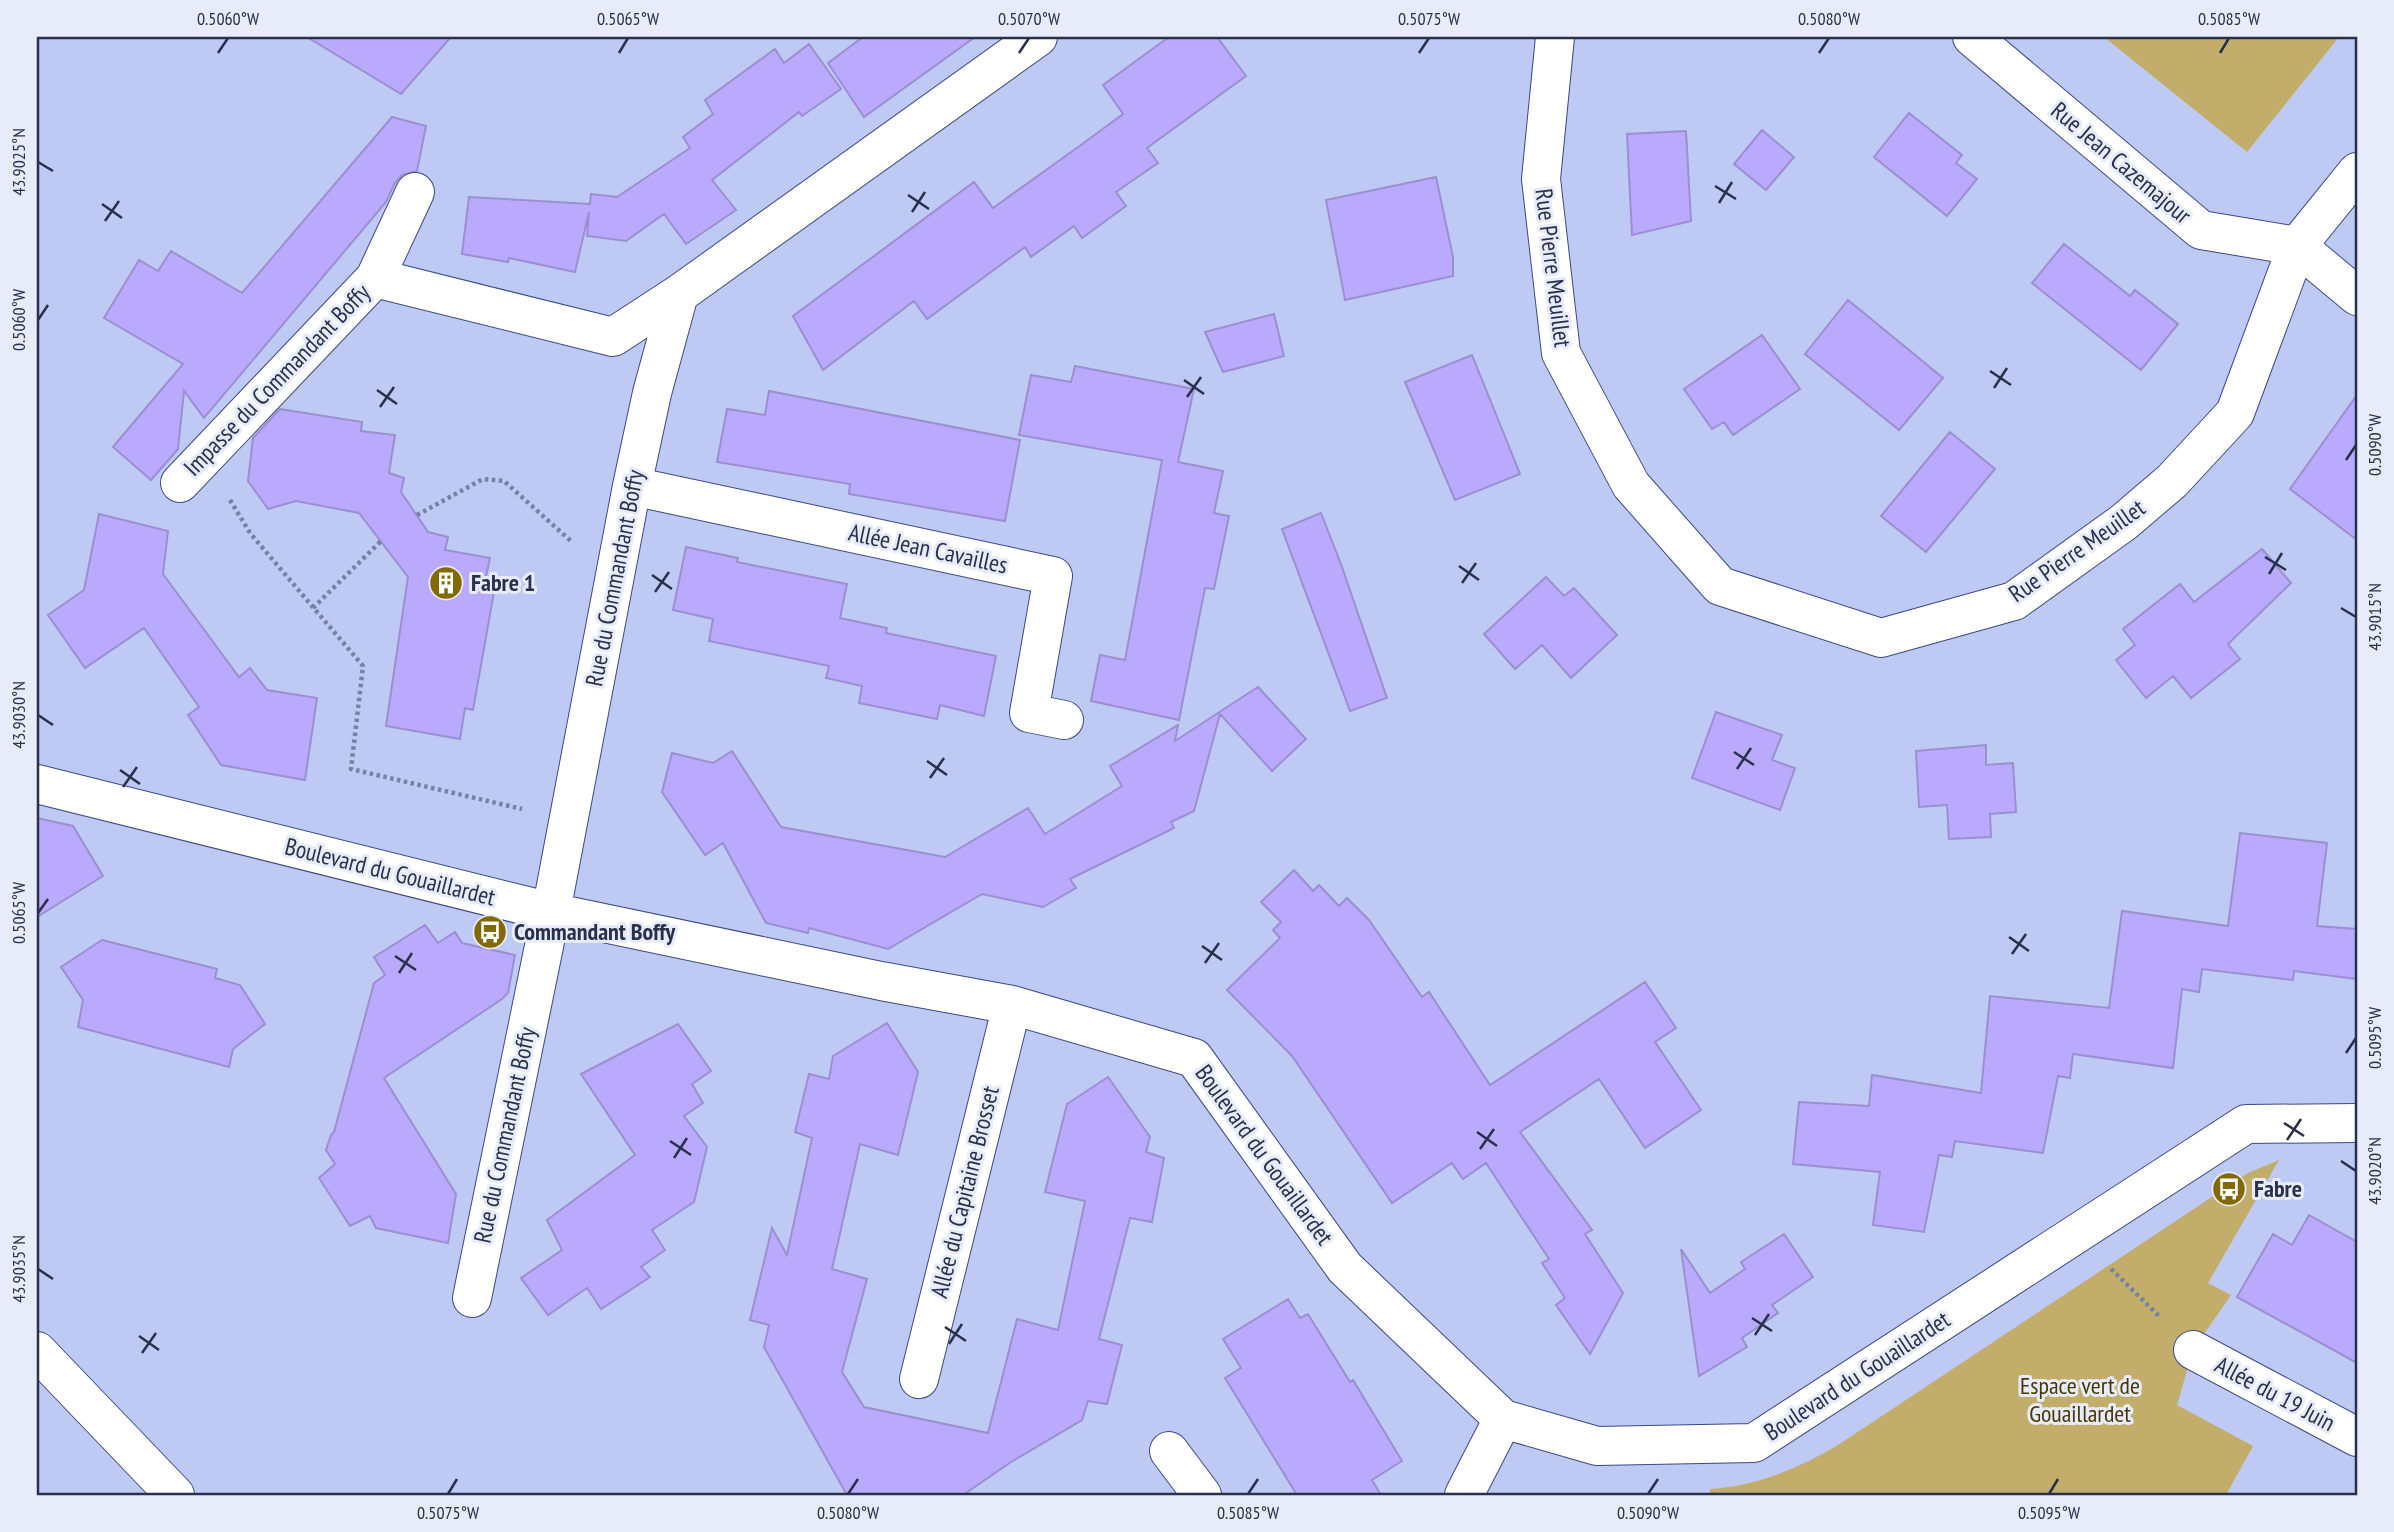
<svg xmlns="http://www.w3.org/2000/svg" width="2394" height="1532" viewBox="0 0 2394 1532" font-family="'PT Sans Narrow',sans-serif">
	<rect width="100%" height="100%" fill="#becaf3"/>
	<path fill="#c2ad6b" d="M2104 37H2339L2247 152Z
		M2279 1160 2208 1283 2231 1295 2193 1350 2177 1405 2253 1446 2226 1495H1710V1489C1757 1486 1797 1469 1838 1445L2248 1173Z"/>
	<path fill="#baaafd" stroke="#9b8ed1" stroke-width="2" d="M307 37H451L401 94Z
		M863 37H975L864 117 828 63Z
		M1169 37H1217L1246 76 1147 148 1158 163 1116 192 1126 206 1082 238 1074 226 1031 257 1025 247 927 319 914 301 823 370 793 316 974 182 993 208 1081 145 1123 114 1103 85Z
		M809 44 841 89 802 116 799 112 712 180 736 210 686 244 664 214 626 241 587 236 589 212 575 272 509 258 508 262 462 254 469 197 590 204 591 194 617 197 690 148 683 137 713 114 705 100 775 49 784 63Z
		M1909 113 1962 155 1956 163 1977 179 1947 216 1874 157Z
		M392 117 426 126 417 171 402 175 395 183 386 202 204 418 184 391 178 449 151 480 113 447 183 364 104 318 139 260 158 271 171 251 242 293Z
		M1762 130 1794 157 1766 190 1734 164Z
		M1686 131 1691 221 1632 235 1627 134Z
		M1436 177 1453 257V276L1345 300 1326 200Z
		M2064 244 2130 296 2135 290 2178 324 2141 370 2032 283Z
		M1848 300 1943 378 1899 430 1805 354Z
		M1274 314 1284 356 1223 372 1205 332Z
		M1762 335 1800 389 1733 435 1724 422 1712 429 1684 389Z
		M1472 355 1520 474 1455 500 1405 382Z
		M1075 366 1194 389 1178 462 1223 471 1214 513 1229 516 1214 589 1205 588 1179 720 1091 701 1100 655 1125 660 1162 460 1019 435 1031 375 1071 382Z
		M769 391 1020 440 1005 521 849 494 850 484 717 462 727 409 765 415Z
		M2357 395V540L2290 489Z
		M280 409 362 422 361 431 395 435 389 473 404 478 401 492 428 532 448 537 445 550 490 558 483 590 494 592 473 710 465 708 460 739 386 726 408 577 359 513 296 501 268 509 248 481 253 438Z
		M1950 432 1995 469 1926 552 1881 516Z
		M1321 513 1342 567 1387 698 1350 711 1282 529Z
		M99 514 168 531 163 574 239 677 250 668 267 690 317 698 305 780 221 765 188 715 199 707 144 628 85 668 48 615 84 590Z
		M686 547 738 558 737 562 847 584 840 618 887 628 886 633 996 656 984 716 940 705 937 719 859 703 862 686 826 678 829 666 709 641 713 619 673 610Z
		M2262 549 2291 583 2228 644 2240 659 2191 698 2173 676 2146 698 2116 660 2135 645 2123 629 2180 584 2194 602Z
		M1546 577 1564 596 1574 588 1617 635 1571 678 1542 645 1515 669 1484 634Z
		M1258 687 1306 739 1272 771 1220 714 1194 811 1171 822 1174 828 1070 879 1076 888 1043 907 982 894 888 949 809 928 808 933 766 923 723 843 705 855 662 792 672 753 713 763 732 751 781 827 945 857 1028 808 1045 834 1122 786 1110 766 1178 725 1175 741Z
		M1716 712 1782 735 1772 760 1795 768 1780 810 1692 778Z
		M1986 745V765L2013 763 2016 812 1990 814 1991 837 1949 839 1947 805 1919 807 1916 751Z
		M37 818 73 826 103 876 37 917Z
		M2240 833 2327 843 2317 926 2357 929V979L2294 971 2293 980 2202 969 2199 992 2182 989 2173 1068 2073 1054 2070 1078 2058 1076 2043 1153 1955 1141 1952 1157 1939 1155 1924 1232 1873 1225 1880 1172 1793 1164 1799 1102 1869 1106 1872 1075 1981 1093 1990 996 2109 1008 2122 911 2228 926Z
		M1294 870 1313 891 1319 885 1339 906 1347 898 1369 920 1422 997 1429 992 1490 1085 1645 982 1676 1028 1655 1042 1701 1110 1645 1148 1599 1079 1520 1132 1592 1230 1585 1234 1623 1293 1590 1354 1556 1305 1565 1298 1542 1263 1549 1259 1486 1163 1463 1179 1452 1163 1392 1203 1292 1056 1227 990 1280 938 1273 930 1281 922 1261 902Z
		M425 925 438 943 455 932 462 943 515 955 508 993 502 999 384 1078 456 1194 448 1243 376 1228 370 1216 350 1226 319 1178 335 1164 326 1150 331 1135 334 1132 374 983 385 975 374 957Z
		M102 940 217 969 215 978 240 985 265 1024 233 1049 229 1067 78 1027 83 1000 61 967Z
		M887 1023 918 1072 898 1155 860 1144 832 1269 867 1279 842 1372 864 1407 988 1433 1017 1319 1058 1330 1085 1201 1045 1192 1067 1104 1108 1077 1150 1137 1146 1152 1164 1158 1152 1222 1130 1218 1099 1339 1122 1345 1107 1404 1088 1401 1082 1420 1011 1462 963 1495H847L764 1347 769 1325 750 1320 772 1228 787 1255 812 1138 795 1132 809 1074 829 1079 833 1056Z
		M678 1024 711 1071 692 1084 703 1103 684 1116 707 1147 694 1202 652 1230 665 1250 641 1267 650 1277 601 1309 587 1288 548 1315 521 1278 562 1250 547 1220 635 1155 581 1074Z
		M2309 1215 2357 1242V1363L2237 1297 2273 1234 2292 1245Z
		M1784 1234 1813 1277 1772 1305 1778 1313 1742 1338 1747 1347 1699 1376 1681 1249 1710 1293 1745 1269 1741 1262Z
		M1288 1299 1300 1318 1308 1314 1350 1382 1353 1380 1402 1461 1372 1480 1381 1495H1297L1225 1378 1241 1368 1223 1339Z"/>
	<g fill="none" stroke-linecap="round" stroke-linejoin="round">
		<g stroke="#3c4983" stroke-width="40">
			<path id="minor" d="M1555 37 1541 179 1561 353 1631 485 1720 586 1881 638 2014 601 2124 522 2172 481 2235 413 2297 246 2357 172
				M1972 37 2201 230 2297 246 2357 296
				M415 192 375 278 613 337 679 294
				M180 483 375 278
				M632 486 1053 576 1029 713 1064 720
				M37 784 551 912 881 981 1012 1005 1194 1058 1345 1268 1503 1419 1597 1446 1754 1443 2246 1124 2357 1123
				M472 1298 551 912 632 486 652 393 679 294 1038 37
				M2193 1350 2357 1437
				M37 1351 175 1495
				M919 1379 1012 1005
				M1169 1451 1202 1495
				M1464 1495 1503 1419"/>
		</g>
		<path stroke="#7781a3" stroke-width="4.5" stroke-dasharray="3.5 3.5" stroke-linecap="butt" d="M230 500 250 533 363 666 351 769 522 809
			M417 515 483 479 504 481 572 542
			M313 608 381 541
			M2111 1269 2160 1317"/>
		<use href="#minor" stroke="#fff" stroke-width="38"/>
	</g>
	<path fill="none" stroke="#29304b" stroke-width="2.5" d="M218 53 228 38M619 53 628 38M1019 53 1029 38M1419 53 1429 38M1819 53 1829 38M2220 53 2229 38M38 162 53 171M1715 186 1736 199M908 195 929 209M1719 203 1732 182M102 204 122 218M912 212 925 192M105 221 119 201M38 320 48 305M1990 371 2011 385M1184 380 1204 394M1994 388 2007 368M377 390 397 404M1187 397 1201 377M380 407 394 387M2346 460 2356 445M2265 557 2286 570M1459 566 1479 580M2269 574 2282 553M652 575 672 589M1462 583 1476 563M655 592 669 572M2341 608 2356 617M38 715 53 725M1734 752 1754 765M927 761 947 775M1737 769 1751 748M120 770 140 784M930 778 944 758M123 787 137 767M38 913 48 899M2009 937 2029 951M1202 946 1222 960M2012 954 2026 934M395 956 416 970M1205 963 1219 943M399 973 412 953M2346 1053 2356 1038M2284 1123 2304 1136M1477 1132 1497 1146M2287 1140 2301 1119M670 1141 691 1155M1480 1149 1494 1129M674 1158 687 1138M2341 1161 2356 1171M38 1269 53 1279M1752 1318 1772 1331M945 1327 966 1341M1755 1335 1769 1314M139 1336 159 1350M949 1344 962 1324M142 1353 156 1333M448 1494 457 1479M848 1494 858 1479M1248 1494 1258 1479M1648 1494 1658 1479M2049 1494 2058 1479"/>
	<defs>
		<g id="building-disc" transform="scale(1.75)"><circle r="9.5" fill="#826902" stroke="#e8ecfa"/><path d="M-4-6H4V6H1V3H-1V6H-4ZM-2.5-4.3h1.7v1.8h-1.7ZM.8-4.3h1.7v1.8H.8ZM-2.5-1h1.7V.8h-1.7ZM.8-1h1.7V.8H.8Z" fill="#fff"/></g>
		<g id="bus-disc" transform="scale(1.75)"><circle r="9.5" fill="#826902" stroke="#e8ecfa"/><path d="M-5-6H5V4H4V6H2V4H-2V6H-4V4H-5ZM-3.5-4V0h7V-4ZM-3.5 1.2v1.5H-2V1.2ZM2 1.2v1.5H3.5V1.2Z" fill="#fff"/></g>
	</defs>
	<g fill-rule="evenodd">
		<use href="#building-disc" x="446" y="583"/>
		<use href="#bus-disc" x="490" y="932"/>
		<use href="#bus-disc" x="2229" y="1189"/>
	</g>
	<g text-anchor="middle" stroke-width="6" stroke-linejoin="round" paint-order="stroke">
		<g font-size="24" fill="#29304b" stroke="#e8ecfa">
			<text transform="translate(2121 163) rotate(40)" y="8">Rue Jean Cazemajour</text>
			<text transform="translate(1553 268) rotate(83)" y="8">Rue Pierre Meuillet</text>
			<text transform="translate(277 380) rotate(-46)" y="8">Impasse du Commandant Boffy</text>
			<text transform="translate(928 549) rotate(12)" y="8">Allée Jean Cavailles</text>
			<text transform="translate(2077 551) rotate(-35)" y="8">Rue Pierre Meuillet</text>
			<text transform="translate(615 578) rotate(-79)" y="8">Rue du Commandant Boffy</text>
			<text transform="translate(390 872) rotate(14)" y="8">Boulevard du Gouaillardet</text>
			<text transform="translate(505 1135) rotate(-78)" y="8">Rue du Commandant Boffy</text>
			<text transform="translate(1264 1155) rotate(54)" y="8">Boulevard du Gouaillardet</text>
			<text transform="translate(965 1192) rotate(-76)" y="8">Allée du Capitaine Brosset</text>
			<text transform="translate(1857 1376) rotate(-33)" y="8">Boulevard du Gouaillardet</text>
			<text transform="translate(2275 1394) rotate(28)" y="8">Allée du 19 Juin</text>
		</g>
		<g font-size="24" font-weight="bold" fill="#29304b" stroke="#e8ecfa" text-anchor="start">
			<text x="471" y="591">Fabre 1</text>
			<text x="514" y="940">Commandant Boffy</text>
			<text x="2254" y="1197">Fabre</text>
		</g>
		<g font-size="24" fill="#463700" stroke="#e8ecfa">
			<text x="2080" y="1394">Espace vert de<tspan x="2080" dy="28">Gouaillardet</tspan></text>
		</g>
	</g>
	<rect width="2394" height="1532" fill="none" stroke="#e8ecfa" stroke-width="77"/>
	<rect x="38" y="38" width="2318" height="1456" fill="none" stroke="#29304b" stroke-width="2.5"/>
	<g font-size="18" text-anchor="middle" fill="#29304b">
		<text x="228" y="25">0.5060°W</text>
		<text x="628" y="25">0.5065°W</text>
		<text x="1029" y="25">0.5070°W</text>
		<text x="1429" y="25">0.5075°W</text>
		<text x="1829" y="25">0.5080°W</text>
		<text x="2229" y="25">0.5085°W</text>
		<text transform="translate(19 162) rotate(-90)" y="6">43.9025°N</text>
		<text transform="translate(19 320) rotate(-90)" y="6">0.5060°W</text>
		<text transform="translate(2375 445) rotate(-90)" y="6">0.5090°W</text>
		<text transform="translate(2375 617) rotate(-90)" y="6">43.9015°N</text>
		<text transform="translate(19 715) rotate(-90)" y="6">43.9030°N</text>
		<text transform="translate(19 913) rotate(-90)" y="6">0.5065°W</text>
		<text transform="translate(2375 1038) rotate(-90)" y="6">0.5095°W</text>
		<text transform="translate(2375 1171) rotate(-90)" y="6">43.9020°N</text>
		<text transform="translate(19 1269) rotate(-90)" y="6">43.9035°N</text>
		<text x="448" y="1519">0.5075°W</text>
		<text x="848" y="1519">0.5080°W</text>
		<text x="1248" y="1519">0.5085°W</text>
		<text x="1648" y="1519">0.5090°W</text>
		<text x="2049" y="1519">0.5095°W</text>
	</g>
</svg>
